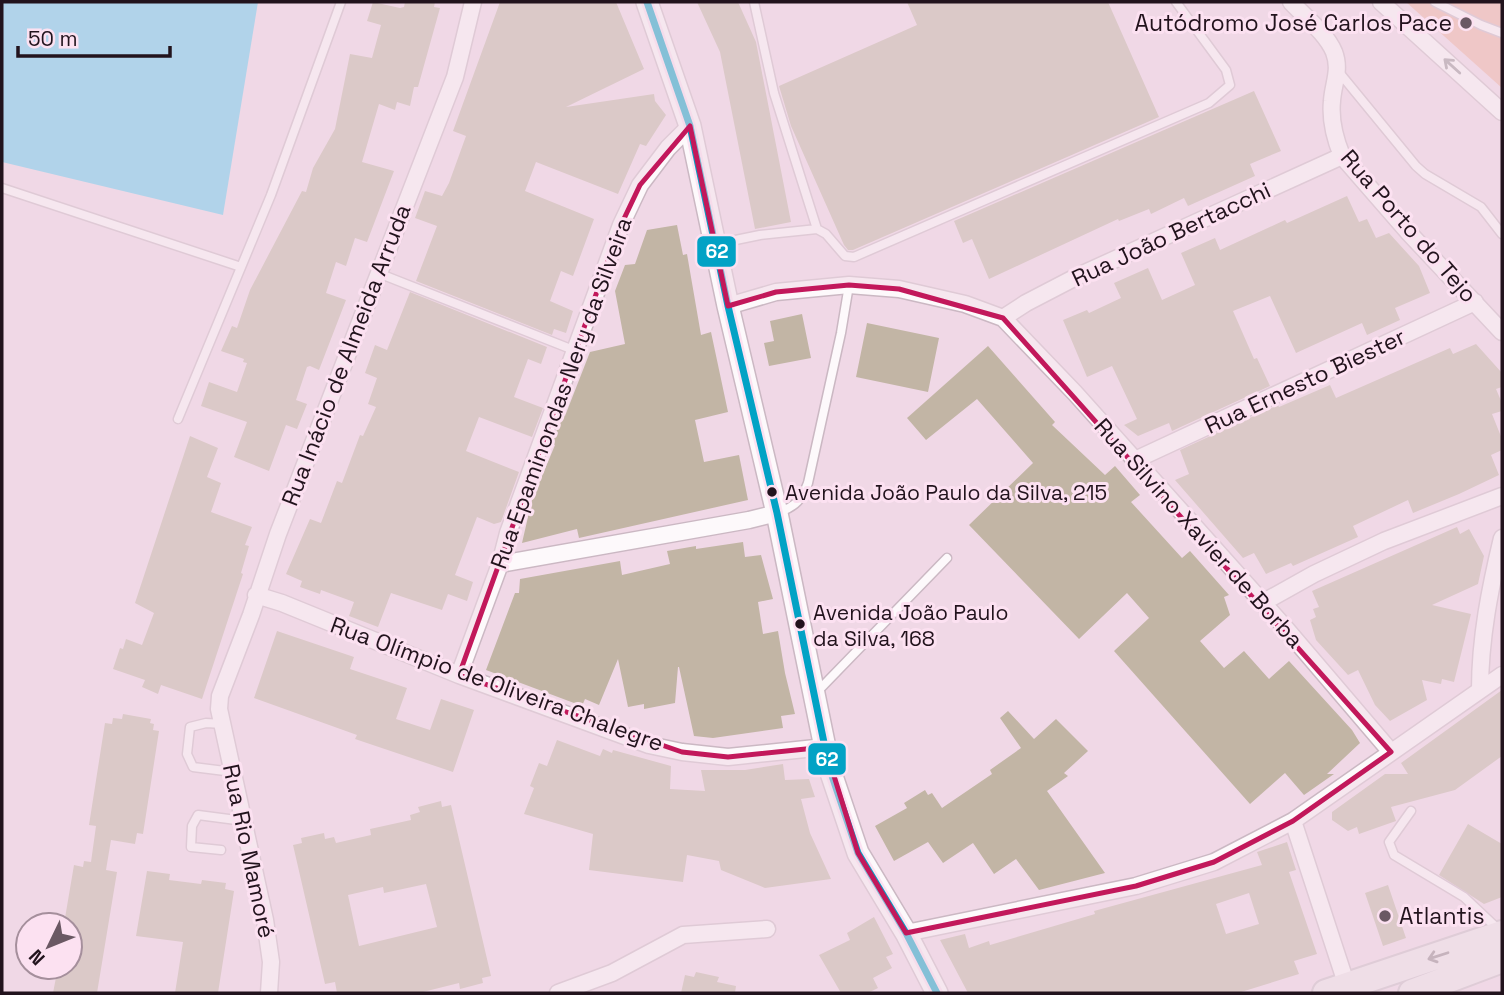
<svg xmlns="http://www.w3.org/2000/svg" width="1504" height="995" viewBox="0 0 1504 995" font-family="'Space Grotesk',sans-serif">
	<rect width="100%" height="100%" fill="#f0d8e6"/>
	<path fill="#eeb1a3" d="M1406 2H1502V88Z"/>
	<path fill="#65cdf0" d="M2 2H258L223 215 2 162Z"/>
	<path fill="#c2b5a5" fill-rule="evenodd" d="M373 2 400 8 404 7 405 2H435L434 7 440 8 418 87H414L410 106 397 102 395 110 379 104 362 162 394 171 367 242 355 238 346 266 336 262 326 293 346 300 319 370 310 366 307 367 296 400 307 404 297 429 286 425 269 471 234 457 247 422 201 406 209 382 237 392 247 363 243 362 244 359 221 351 232 326 237 328 250 290 302 191 306 192 313 168 335 129 350 54 372 58 381 25 367 21Z
		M500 2H616L644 69 566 107 654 94 655 101 666 115 646 146 640 144 618 194 536 162 525 191 594 219 573 276 561 271 550 301 573 311 566 333 554 329 552 335 416 281 437 226 415 218 425 191 442 196 449 183 466 136 453 131Z
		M697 2H738L756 42 791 222 755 229 720 52Z
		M907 2H1108L1159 117 853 250H848L844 245 791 126 779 86 917 25Z
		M1254 91 1281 151 1250 164 1255 176 1188 206 1184 198 1151 214 1149 209 1119 221 1118 219 989 279 972 239 963 243 954 221Z
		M1347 196 1359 222 1367 219 1376 238 1389 233 1419 266 1430 293 1395 308 1400 320 1367 335 1362 323 1296 353 1270 296 1233 311 1254 359 1257 358 1270 386 1172 431 1169 423 1138 436 1124 425 1137 419 1112 366 1087 377 1063 320 1087 310 1089 313 1121 298 1114 283 1148 268 1162 300 1195 285 1181 253 1215 238 1220 250 1285 220 1287 223Z
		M677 225 683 255 687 254 701 335 711 332 728 412 695 420 704 462 739 455 748 500 579 538 577 529 522 543 528 517H525L555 445 552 444 562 415 565 416 590 352 625 344 615 291 625 265 635 264 647 230Z
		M410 292 547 347 541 364 528 359 514 397 543 408 532 437 479 417 466 451 519 472 501 522 494 524 477 517 455 575 473 582 467 601 448 594 442 610 391 593 378 627 349 616 354 602 321 590 320 594 300 587 302 581 286 574 310 519 321 523 337 481 342 483 360 435 363 436 376 407 368 404 377 378 365 373 375 345 387 350Z
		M802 314 811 358 769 366 764 343 774 341 770 321Z
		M867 323 939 338 928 392 856 377Z
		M1476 344 1502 373V387L1496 389 1502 403V411L1492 414 1502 439V450L1491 455 1499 475 1459 494 1413 513 1408 500 1353 526 1358 537 1293 566 1291 563 1266 574 1254 553 1243 558 1175 480 1189 474 1180 450 1278 405 1279 407 1330 385 1336 398 1450 348 1453 354Z
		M988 346 1055 422 1052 425 1105 475 1115 466 1140 495 1131 502 1182 558 1190 551 1229 595 1224 597 1230 615 1200 641 1224 668 1244 651 1269 679 1289 661 1352 730 1360 743 1327 774H1334L1304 795 1285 773 1250 804 1114 651 1149 618 1127 593 1079 639 969 525 1033 463 977 399 926 440 907 418Z
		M190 436 218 448 207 477 221 483 211 512 252 527 245 545 249 546 241 573 243 574 202 699 161 685 158 694 142 687 145 680 113 669 120 648 123 649 126 639 142 645 154 613 135 603Z
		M1457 527 1460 534 1469 529 1484 556 1478 584 1432 605 1471 614 1454 682 1442 679 1441 684 1422 680 1427 700 1390 721 1375 705 1358 670 1348 675 1316 640 1310 620 1316 617 1313 609 1319 607 1312 591Z
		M743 542 745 557 761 555 773 599 758 602 763 634 778 631 785 673 795 714 781 716 783 728 713 738 694 736 679 667H678L675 703 644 709V704L628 707 618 659 599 705 585 699 582 706 486 670 515 593H519L520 579 620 561 622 575 670 564 667 551 696 546V549Z
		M277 631 354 657 350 669 407 688 396 719 430 730 441 699 474 710 453 772 355 739 357 735 254 698Z
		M1502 690V756L1455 790 1391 807 1396 821 1359 834 1357 827 1348 831 1332 820V812L1385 774H1408L1401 763Z
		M1008 711 1034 739 1056 719 1088 751 1064 773 1068 776 1047 791 1105 873 1039 890 1016 859 994 874 973 843 943 863 928 842 894 861 875 826 907 808 904 803 925 790 928 795 932 793 942 808 992 774 990 770 1021 748 1000 718Z
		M123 714 151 719 150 723 154 724 153 730 159 731 143 834 137 833 135 844 111 840 106 870 117 872 97 993H53L58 967H70V919L65 918 74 865 83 867 84 861 91 862 96 826 89 825 105 723 112 724 113 718 122 719Z
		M557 740 600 756 603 749 612 753 613 750 671 766 670 789 705 791 701 770H745L783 764 785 780 809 779 815 797 801 799 810 833 831 879 765 888 721 870 719 861 687 855 683 882 589 870 593 834 524 814 534 788 530 786 539 763 547 766Z
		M441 801 442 807 451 805 491 976 482 978 483 983 460 989 459 983 419 993H337L335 982 325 984 293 845 302 843 301 838 324 833 325 839 334 837 336 843 371 835 370 829 411 820 410 815 420 812 418 807ZM426 884 437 927 359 946 348 895 383 887 384 893Z
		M1468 824 1502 844V897L1484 904 1439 875Z
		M1287 842 1296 870 1289 872 1317 954 1294 961 1299 974 1238 993H968L940 940 965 934 969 948 989 941 990 945 1095 914 1094 911 1262 865 1257 852ZM1249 893 1259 924 1226 934 1216 904Z
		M147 871 170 874 169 880 201 884 202 880 226 883 225 889 234 891 218 993H175L183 942 136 936Z
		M1388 885 1406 938 1383 946 1365 893Z
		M874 917 893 954 886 957 892 968 873 978 878 988 868 993H841L819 955 850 940 847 933Z
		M696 972 719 977 717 982 736 986 735 993H681L685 975 694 977Z"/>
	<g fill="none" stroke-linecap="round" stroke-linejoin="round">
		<g stroke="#cbb8c3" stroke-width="11">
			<path id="service" d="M754 2 774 93 817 229
				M1435 2 1481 25 1502 33
				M1338 71 1416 166 1425 174 1481 207 1502 234
				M2 188 241 267
				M716 244 760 235 817 229 826 234 845 256 854 257 1209 103 1230 85 1226 70 1176 2
				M378 273 576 351
				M178 419 271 195 341 2
				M780 512C796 506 802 499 808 483L841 333 849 285
				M816 693 947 558
				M223 724 206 723 190 727 187 754 193 767 233 772
				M1411 811 1389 842 1394 855 1464 897 1500 931
				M221 850 191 847 192 826 198 815 244 821"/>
		</g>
		<g stroke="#cbb8c3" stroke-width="19">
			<path id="minor" d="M1291 2C1305 17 1326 33 1334 52 1341 70 1333 84 1332 101 1330 120 1335 139 1342 156L1409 233 1502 332
				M1381 2 1502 112
				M728 306 776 292 849 285 899 289 965 304 1003 318 1075 393 1281 623 1391 752
				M1003 318 1026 303 1076 277 1342 156
				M1135 460 1475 302
				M500 564 749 520 777 513
				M256 595 282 603 459 675 649 745 682 752 728 757 825 747
				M1262 603 1314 574 1384 541 1502 496
				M459 675 500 564 508 533 621 225 640 185 668 148 690 126
				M1480 690C1480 638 1490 588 1502 538
				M1293 821 1347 986
				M906 933 1136 886 1214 862 1293 821 1502 675
				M269 993 271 962 265 920 219 709 220 696 251 615 278 534 455 77 473 2
				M558 993 612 973 683 935 767 929"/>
		</g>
		<g stroke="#cbb8c3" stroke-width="24">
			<path id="tertiary" d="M647 2 690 126 728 306 777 513 829 767 858 853 906 933 937 993"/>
		</g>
		<g stroke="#c9bdc5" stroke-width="30">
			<path id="primary" d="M1326 993 1502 934
				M1412 993 1502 959"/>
		</g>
		<use href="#service" stroke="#fdf9fb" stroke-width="8"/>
		<use href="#minor" stroke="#fdf9fb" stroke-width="16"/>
		<use href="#tertiary" stroke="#fdf9fb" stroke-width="21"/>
		<use href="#primary" stroke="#ede4e9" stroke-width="26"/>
		<g stroke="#fce1f1" stroke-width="12">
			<path id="bus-1" d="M647 2 690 126 728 306 777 513 829 767 858 853 906 933 937 993"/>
		</g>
		<use href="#bus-1" stroke="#02a2c5" stroke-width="7"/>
	</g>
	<defs><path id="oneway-shaft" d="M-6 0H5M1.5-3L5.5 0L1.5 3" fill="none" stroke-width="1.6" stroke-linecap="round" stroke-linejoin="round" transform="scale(1.75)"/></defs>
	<use stroke="#9a9297" href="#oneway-shaft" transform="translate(1452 66) rotate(-138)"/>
	<use stroke="#92868d" href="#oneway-shaft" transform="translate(1438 956) rotate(162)"/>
	<path d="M0 0H1504V995H0ZM690 126 728 306 776 292 849 285 899 289 1003 318 1391 752 1293 821 1214 862 1136 886 906 933 858 853 825 747 728 757 682 752 459 675 621 225 640 185Z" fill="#f0d8e6" fill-opacity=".55" fill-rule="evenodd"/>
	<path fill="none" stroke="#c2185b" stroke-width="5" stroke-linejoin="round" d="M690 126 728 306 776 292 849 285 899 289 1003 318 1391 752 1293 821 1214 862 1136 886 906 933 858 853 825 747 728 757 682 752 459 675 621 225 640 185Z"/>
	<g fill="#6a5863" stroke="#fce1f1" stroke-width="2.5">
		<circle cx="1466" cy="23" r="7"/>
		<circle cx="1385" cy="916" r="7"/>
	</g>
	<g fill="#22131d" stroke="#fce1f1" stroke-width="2.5">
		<circle cx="772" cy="492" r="6"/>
		<circle cx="800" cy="624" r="6"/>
	</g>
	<g text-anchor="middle" stroke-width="6" stroke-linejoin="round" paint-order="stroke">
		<g font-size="21" fill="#22131d" stroke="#fce1f1" text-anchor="start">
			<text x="785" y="500">Avenida João Paulo da Silva, 215</text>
			<text x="813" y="620">Avenida João Paulo<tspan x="813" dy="26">da Silva, 168</tspan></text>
		</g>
		<g font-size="23" fill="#22131d" stroke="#fce1f1" text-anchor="end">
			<text x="1452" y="31">Autódromo José Carlos Pace</text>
			<text x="1399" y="924" text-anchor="start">Atlantis</text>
		</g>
		<g font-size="23" fill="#22131d" stroke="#fce1f1">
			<text transform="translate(1409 226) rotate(49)" y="8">Rua Porto do Tejo</text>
			<text transform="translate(1171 234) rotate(-25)" y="8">Rua João Bertacchi</text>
			<text transform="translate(346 355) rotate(-69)" y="8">Rua Inácio de Almeida Arruda</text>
			<text transform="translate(1305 381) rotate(-25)" y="8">Rua Ernesto Biester</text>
			<text transform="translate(561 393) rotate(-70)" y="8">Rua Epaminondas Nery da Silveira</text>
			<text transform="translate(1199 533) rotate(48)" y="8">Rua Silvino Xavier de Borba</text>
			<text transform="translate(497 684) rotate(20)" y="8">Rua Olímpio de Oliveira Chalegre</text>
			<text transform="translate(249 851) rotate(78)" y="8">Rua Rio Mamoré</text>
		</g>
	</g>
	<g stroke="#fce1f1" stroke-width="2.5">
		<rect x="696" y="235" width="41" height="33" rx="7" fill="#02a2c5"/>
		<rect x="807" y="742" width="40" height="34" rx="7" fill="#02a2c5"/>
	</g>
	<g font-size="19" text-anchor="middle" font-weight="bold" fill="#fff">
		<text x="717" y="258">62</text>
		<text x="827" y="766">62</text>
	</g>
	<rect width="1504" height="995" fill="none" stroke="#22131d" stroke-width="7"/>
	<g transform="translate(49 946) rotate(227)"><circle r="33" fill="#fce1f1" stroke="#a58f9c" stroke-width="2"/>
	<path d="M0-5L12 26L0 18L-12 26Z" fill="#6a5863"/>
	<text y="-10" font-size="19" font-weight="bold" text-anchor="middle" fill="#22131d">N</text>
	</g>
	<path d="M18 46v10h152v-10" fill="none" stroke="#22131d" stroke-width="3.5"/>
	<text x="28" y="46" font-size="21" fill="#22131d" stroke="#fce1f1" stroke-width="5" paint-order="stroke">50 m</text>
</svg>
